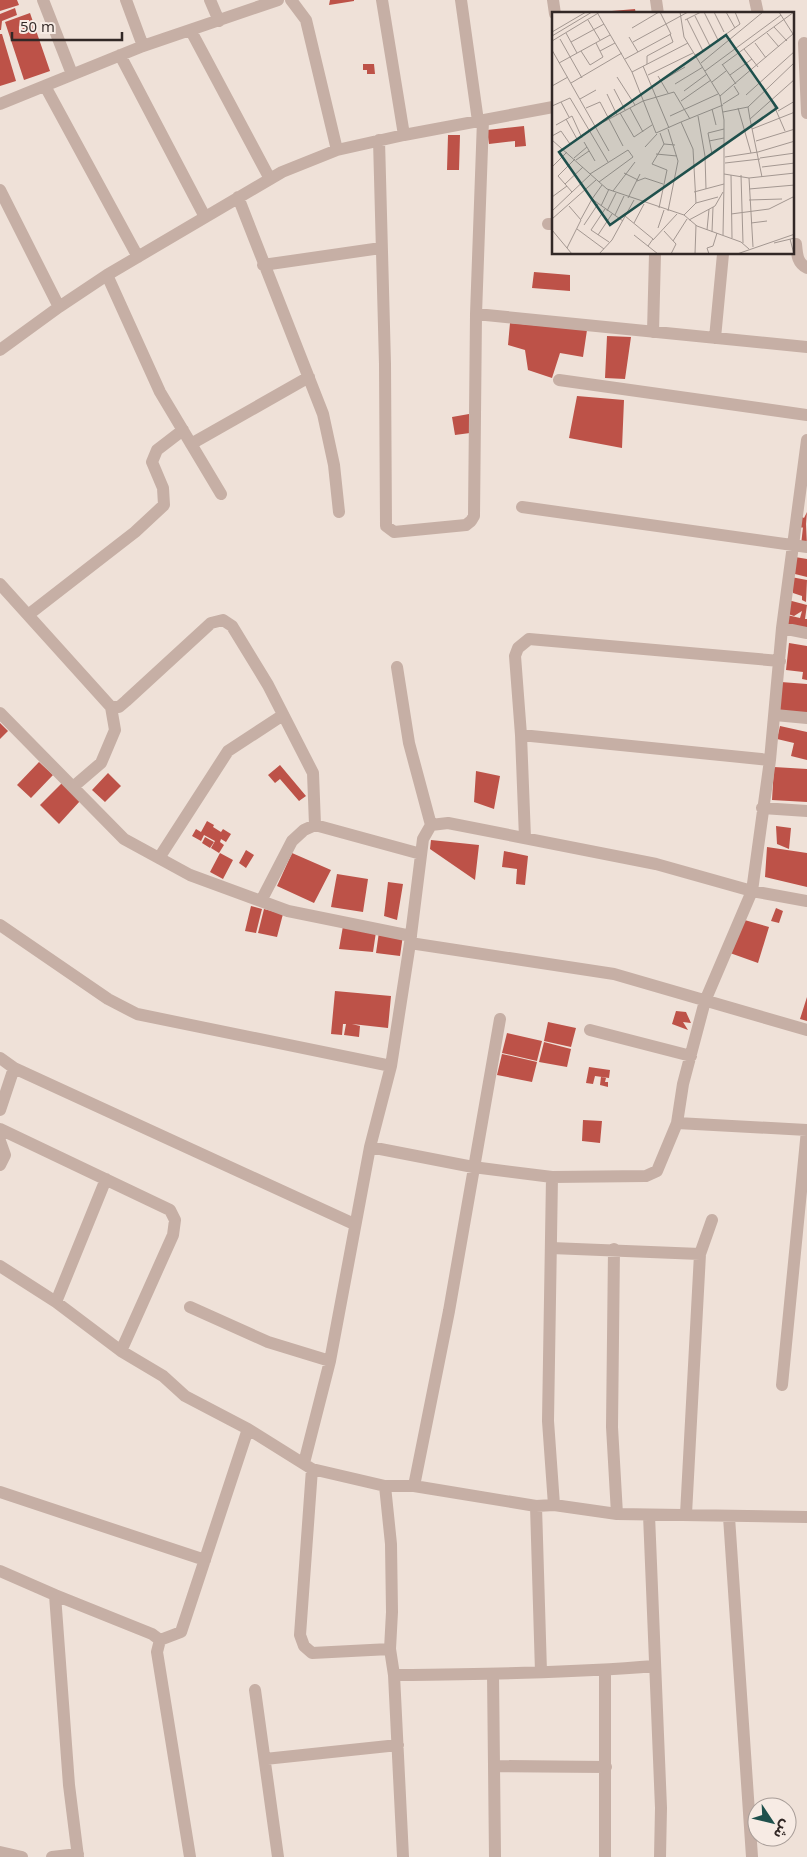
<svg xmlns="http://www.w3.org/2000/svg" width="807" height="1857" viewBox="0 0 807 1857" font-family="'Open Sans','Noto Sans Arabic',sans-serif">
	<rect width="100%" height="100%" fill="#efe1d8"/>
	<path fill="#bd5248" d="M0 0H17L19 5 0 11Z
		M330 0H354V1L329 5Z
		M15 8 17 15 2 21 1 30H0V14Z
		M635 9 636 14H601L600 12Z
		M30 13 50 71 24 80 5 22Z
		M0 34H2L16 81 0 86Z
		M363 64H374L375 74H367V70H363Z
		M524 126 526 146 515 147V141L489 144 487 130Z
		M448 135H460L459 170H447Z
		M534 272 570 275V291L532 288Z
		M510 323 587 330 583 357 560 353 552 378 528 370 525 350 508 345Z
		M607 336 631 337 625 379 605 378Z
		M577 396 624 400 622 448 569 438Z
		M469 414 470 433 455 435 452 417Z
		M807 512 806 524 807 546 801 545 803 527 802 528 798 524 800 516 804 518Z
		M795 557 807 559V577L791 573Z
		M791 577 807 580 806 602 802 600V596L793 593Z
		M788 600 807 605 805 619H807V631L785 627 787 615 800 618 802 611 794 616 785 613Z
		M789 643 807 646V680L802 679 803 672 786 670Z
		M781 682 807 684V715L778 712Z
		M0 723 8 731 0 739Z
		M780 726 807 732V760L791 756 794 743 777 739Z
		M39 762 53 775 31 798 17 785Z
		M280 765 306 796 299 801 280 779 275 783 268 775Z
		M774 767 807 769V802L772 800Z
		M476 771 500 776 494 809 474 802Z
		M108 773 121 786 105 802 92 790Z
		M62 783 80 801 59 824 40 805Z
		M207 821 214 825 213 827 221 832 223 829 231 834 226 842 221 839 220 842 224 845 219 853 211 848 215 841 204 835 201 841 192 836 196 829 201 832Z
		M776 826 791 828 789 849 777 844Z
		M205 837 214 842 210 848 202 843Z
		M431 840 479 845 475 880 430 849Z
		M767 847 807 853V887L765 877Z
		M246 850 254 855 246 868 239 863Z
		M504 851 528 856 525 885 516 884 517 869 502 867Z
		M220 853 233 860 223 879 210 872Z
		M292 853 331 870 314 903 277 886Z
		M337 874 368 879 363 912 331 907Z
		M388 882 403 884 397 920 384 916Z
		M251 906 262 909 256 933 245 931Z
		M776 908 783 911 779 923 771 921Z
		M264 909 283 914 277 937 258 933Z
		M741 919 769 927 758 963 730 953Z
		M343 926 376 932 373 952 339 949Z
		M379 932 403 935 400 956 376 953Z
		M335 991 391 996 388 1028 352 1024 360 1026 359 1037 344 1035 346 1024H343L342 1035 331 1034Z
		M807 997V1021L800 1019Z
		M676 1011 686 1012 691 1023 683 1022 688 1030 672 1024Z
		M548 1022 576 1028 571 1047 544 1041Z
		M507 1033 542 1041 537 1061 502 1053Z
		M544 1042 571 1049 567 1067 539 1062Z
		M502 1054 537 1062 532 1082 497 1075Z
		M589 1067 610 1070 609 1078 595 1076 593 1084 586 1083Z
		M601 1077 606 1078 605 1082H608V1087L600 1085Z
		M583 1120 602 1121 600 1143 582 1141Z"/>
	<g fill="none" stroke-linecap="round" stroke-linejoin="round">
		<path stroke="#c6afa5" stroke-width="12" d="M43 0 72 74
			M126 0 143 46
			M210 0 219 21
			M291 0 306 20 337 150
			M382 0 404 135
			M461 0 478 121
			M553 0 555 14
			M656 0 658 14
			M755 0 758 14
			M191 31 270 179
			M804 43 807 113
			M120 55 205 217
			M45 86 138 257
			M0 104 143 46 278 0
			M379 140 385 364 386 526 394 532 466 525 471 521 474 516 476 314 483 120
			M0 190 59 307
			M238 197 323 414 334 465 339 512
			M548 224H553
			M796 244C797 254 797 263 807 268
			M263 265 381 248
			M107 275 160 392 221 494
			M476 314 807 347
			M653 332 655 254
			M715 338 723 254
			M0 350 59 307 107 275 282 172 337 150 404 135 553 107
			M559 380 807 415
			M191 444 309 377
			M522 507 807 547
			M0 584 111 707H119L126 701 211 623 223 620 232 626 268 685 313 773 315 825
			M28 615 135 532 164 505 163 488 152 462 157 450 183 430
			M782 628 807 633
			M397 667 409 743 431 825
			M0 713 124 839 190 875 288 911 411 936
			M775 715 807 718
			M521 735 770 760
			M73 787 101 763 115 730 111 707
			M762 808 807 811
			M525 838 521 735 515 656 518 648 529 639 780 661
			M159 858 228 751 283 715
			M261 901 292 841 304 830 315 825 421 854
			M0 925 108 999 137 1014 391 1066 410 943 423 839 431 825 448 823 656 864 752 891 807 901
			M410 943 614 974 807 1030
			M590 1030 691 1056
			M0 1058 14 1068 354 1224
			M0 1110 14 1068
			M677 1123 807 1130
			M0 1129 170 1210 175 1220 173 1235 121 1351
			M0 1141 5 1155 0 1165
			M370 1147 473 1167 552 1177 646 1176 657 1171 677 1123 683 1084 705 1001 752 891 770 760 782 628 807 440
			M552 1177 548 1421 554 1505
			M551 1248 700 1254
			M614 1249 612 1427 617 1514
			M0 1266 56 1302 121 1351 163 1376 185 1396 248 1429 312 1469 385 1486H414L536 1506 554 1505 617 1514 807 1517
			M56 1302 106 1179
			M190 1307 268 1342 330 1361
			M782 1385 807 1130
			M304 1463 330 1361 370 1147 391 1066
			M312 1469 300 1635 304 1646 312 1653 390 1649
			M385 1486 391 1544 392 1612 390 1649 394 1675 403 1857
			M414 1486 449 1311 500 1019
			M0 1492 205 1560
			M536 1506 541 1672
			M686 1514 700 1254 712 1220
			M649 1515 661 1808 660 1857
			M729 1517 752 1857
			M0 1571 55 1595 69 1785 78 1857
			M55 1595 152 1634 160 1640 157 1652 190 1857
			M160 1640 181 1632 248 1429
			M605 1670V1857
			M493 1674 495 1857
			M394 1675C481 1674 568 1673 655 1666
			M255 1690 278 1857
			M265 1759 398 1745
			M494 1766 606 1767
			M0 1852 22 1857
			M52 1857 78 1854"/>
	</g>
	<g transform="translate(552 12)">
		<rect width="242" height="242" fill="#efe1d8"/>
		<path fill="none" stroke="#a39791" stroke-width="1" d="M128 0 132 25 168 84 172 108V172L142 180M152 0 166 28M162 0 172 20M174 0 183 16M227 0 241 22M46 2 80 60 104 121 129 110 141 137 144 191 132 203 145 214 189 230 197 237M143 4 158 34M135 7 151 39 143 43M36 8 48 28M133 8 149 0M222 15 235 29M80 16 107 0M0 20 34 0M14 21 25 41M215 21 227 35M0 24 40 0M77 25 86 40M8 27 30 66M0 29 48 0M19 30 52 12M81 30 136 0M203 31 214 46M192 37 206 55M0 38 57 139M29 39 38 53 51 45 44 31M48 39 63 31M151 39 188 12 183 0M73 47 119 22 108 0M7 51 58 23M149 51 211 0M95 52V44L121 30 118 22M170 52 184 72M170 53 242 0M91 54 117 116M153 59 229 3M80 60 136 31M96 63 141 41M178 63 200 47M106 64 116 81M65 65 83 93M109 69 133 55M160 70 174 59M19 71 70 41M123 72 151 55M0 74 16 65M62 77 73 98M132 79 155 62M55 82 65 103M194 83 243 39M168 84 241 22M28 87 44 78M129 89 159 68M220 89 233 119M9 90 17 105M171 92 187 82 182 74M0 94 18 86 56 150M34 96 48 90 71 134M78 96 91 120M186 96 199 141M160 97 164 113M226 99 243 89M171 100 196 95M68 101 82 125 100 113M118 104 166 82M146 104 153 144 154 177M198 107 196 95 243 50M129 110 171 93M4 113 20 104 30 126M44 114 91 89 122 80 138 107M116 117 126 149 116 199M200 117 243 100M108 121 112 132 123 133M0 124 9 119 18 132M0 128 55 177 132 203M157 129 172 126M204 129 243 117M32 130 43 149M93 135 105 122M11 138 25 127 14 107M104 142 125 144M160 142 156 121 172 117M173 145 206 140 243 129M22 146 35 135M208 146 243 141M24 148 37 139M173 151 208 147M0 155 15 140M210 155 243 151M72 161 86 168M38 162 76 138 81 145 47 170M172 162 197 166 243 161M179 163 180 226M189 163 191 231M210 165 198 107 243 67M197 166 201 235M85 169 93 166 111 172M13 172 31 155M50 173 40 187 71 209M197 177 243 173M61 179 83 150M20 180 6 164 23 147M0 185 15 174M76 186 88 162M197 188 230 187M144 191 166 185M49 194 57 177M107 196 115 158 100 152 112 132M53 197 39 218 57 230M0 199 39 162M55 199 64 181M179 202 217 197 243 184M63 203 72 184M73 204 101 227 96 234M0 207 44 168M29 207 40 187M137 208 163 194 171 180M82 211 92 192M199 211 215 209M32 213 46 192M106 216 112 198M25 217 52 237M0 218 20 242M155 218 157 197M112 219 124 232 119 242M160 220 161 195M46 223 60 202M82 223 106 242M171 223 172 172M238 227 242 242M101 228 125 202M121 229 135 207M222 231 243 226M15 236 29 208 17 194M47 242 60 228 82 188M143 242 144 213M157 242 155 236 161 234 165 221M185 242 243 222"/>
		<path fill="#1f504c" fill-opacity="0.15" stroke="#1f504c" stroke-width="2.5" d="M174 23 225 96 58 213 7 140Z"/>
		<rect width="242" height="242" fill="none" stroke="#322826" stroke-width="2.5"/>
	</g>
	<g transform="translate(772 1822) rotate(125)"><circle r="24" fill="#f7ebe4" stroke="#a89d98"/>
	<path d="M0-4L9 19L0 12L-9 19Z" fill="#1f504c"/>
	<text y="-8" font-size="14" font-weight="bold" text-anchor="middle" fill="#322826">ش</text>
	</g>
	<path d="M12 32v8h110v-8" fill="none" stroke="#322826" stroke-width="2.5"/>
	<text x="20" y="32" font-size="15" fill="#322826" stroke="#f7ebe4" stroke-width="4" paint-order="stroke">50 m</text>
</svg>
